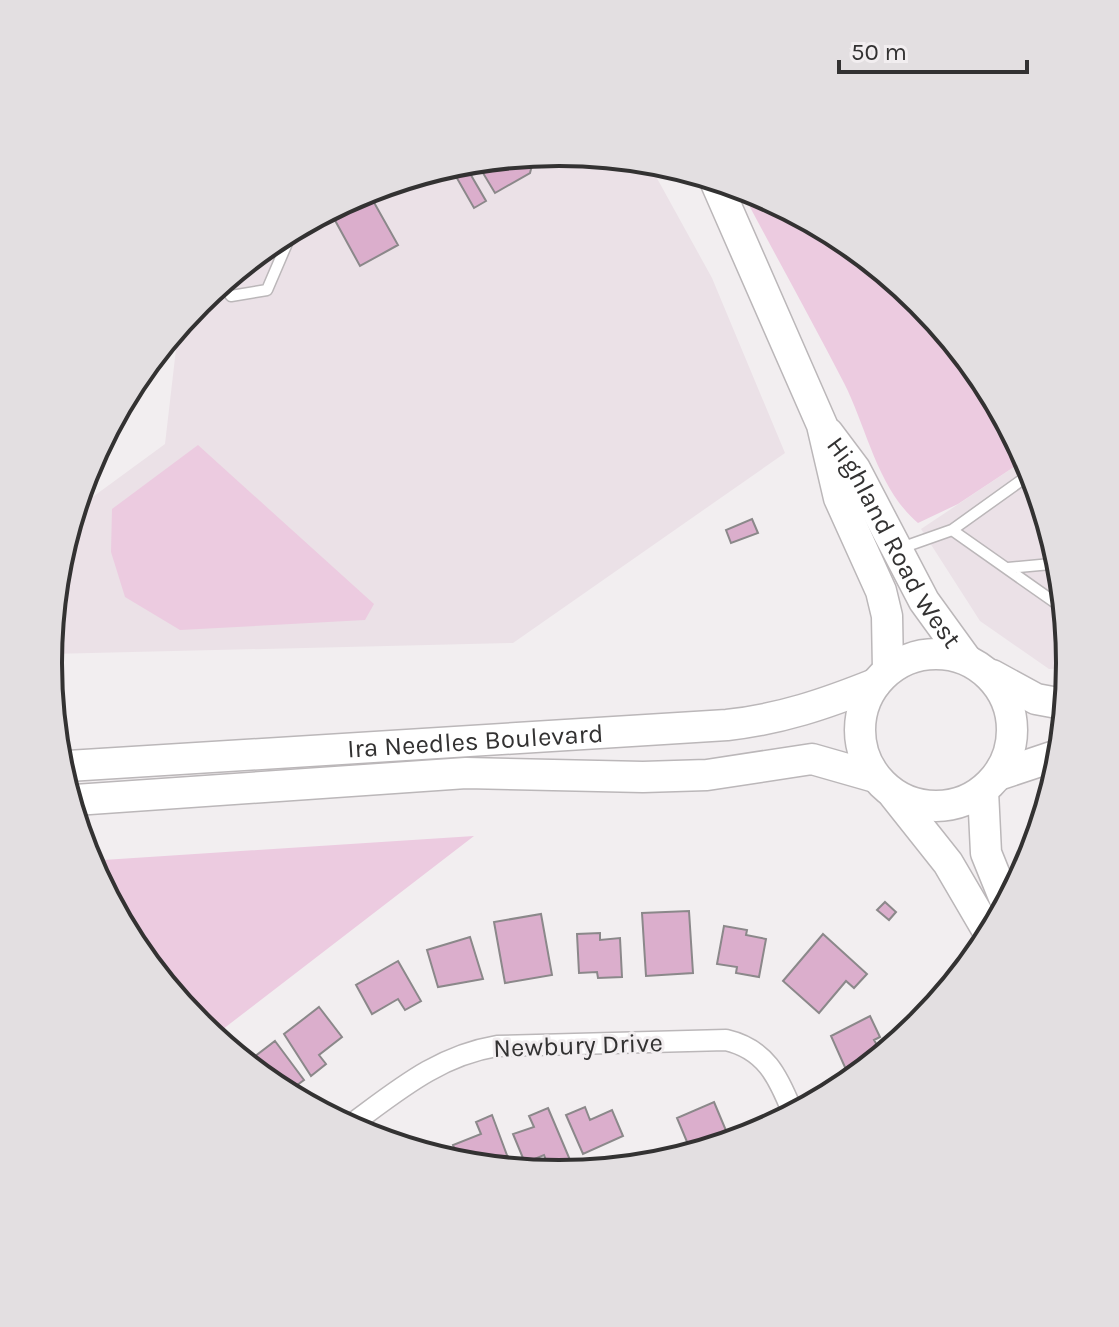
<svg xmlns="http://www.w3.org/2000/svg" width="1119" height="1327" viewBox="0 0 1119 1327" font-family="Karla,sans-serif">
	<rect width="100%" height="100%" fill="#f2eef0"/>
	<path fill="#ebe1e7" d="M560 152 653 171 712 278 785 453 513 643 50 654 79 507 165 444 178 332 198 301 364 191Z
		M1026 459 1032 468 1070 668 1049 669 980 621 921 529Z"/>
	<path fill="#eccbe0" d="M740 188 756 191 922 302 1026 459 958 504 918 523C877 488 867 428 844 383 810 317 774 253 740 188Z
		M198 445 374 604 365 620 180 630 125 597 111 552 112 509Z
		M474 836 214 1036 197 1025 88 861Z"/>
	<path fill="#dbaecc" stroke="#8b888a" stroke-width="2" d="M534 157 530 173 495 193 480 168Z
		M468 170 486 201 474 208 454 173Z
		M367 190 398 245 360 266 331 213Z
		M752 519 758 533 731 543 726 530Z
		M885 902 896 912 889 920 877 910Z
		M689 911 693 973 646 976 642 913Z
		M541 914 552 975 505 983 494 922Z
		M724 926 747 930 746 935 766 939 759 977 736 973 737 967 717 964Z
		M600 933V940L620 938 622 977 598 978 597 972 579 973 577 934Z
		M823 934 867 974 854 988 846 981 819 1013 783 981Z
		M470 937 483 979 438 987 427 950Z
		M398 961 421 1001 405 1010 398 999 372 1014 356 985Z
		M319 1007 342 1037 319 1055 326 1064 311 1076 284 1034Z
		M870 1016 880 1037 874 1040 881 1052 848 1074 831 1036Z
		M275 1041 304 1080 293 1088 250 1060Z
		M714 1102 730 1140 690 1149 677 1118Z
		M585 1107 590 1120 612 1110 623 1136 583 1154 566 1115Z
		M548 1108 573 1167 557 1175 551 1173 544 1155 525 1163 513 1134 534 1127 529 1116Z
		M492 1115 508 1158 497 1163 457 1155 453 1145 481 1134 476 1122Z"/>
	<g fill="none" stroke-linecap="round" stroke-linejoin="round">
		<g stroke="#bbb7b9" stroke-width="13">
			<path id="lane" d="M223 285 231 296 267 290 288 241
				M952 530 1033 472
				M901 548 952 530 1060 606
				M1008 568 1051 564"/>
		</g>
		<g stroke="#bbb7b9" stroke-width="23">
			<path id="street" d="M349 1126C397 1091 437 1056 497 1046L726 1040C765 1049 778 1076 792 1111"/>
		</g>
		<g stroke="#bbb7b9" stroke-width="33">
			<g id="secondary">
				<path d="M716 183 822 425 839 498 881 591 887 616 888 670"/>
				<path id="s1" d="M828 433 855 469 924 601 966 659"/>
				<circle cx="936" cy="730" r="76"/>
				<path d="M992 675 1036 699 1063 704"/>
				<path id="s2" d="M68 766 727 725C781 719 825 704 875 684"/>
				<path d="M998 775 1052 757"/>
				<path d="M983 791 986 853 1005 900"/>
				<path d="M894 795 948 863 986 928"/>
				<path d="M75 800 466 773 643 777 707 775 812 759 875 777"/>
			</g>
		</g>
		<use href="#lane" stroke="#fff" stroke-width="10"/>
		<use href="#street" stroke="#fff" stroke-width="20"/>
		<use href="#secondary" stroke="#fff" stroke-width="30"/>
	</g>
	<g text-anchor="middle" stroke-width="6" stroke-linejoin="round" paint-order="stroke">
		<g font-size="26" fill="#333232" stroke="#f2eef0">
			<text dy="9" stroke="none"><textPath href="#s1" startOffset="128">Highland Road West</textPath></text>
			<text dy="9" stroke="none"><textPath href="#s2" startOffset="408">Ira Needles Boulevard</textPath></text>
			<text transform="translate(578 1045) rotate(-2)" y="9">Newbury Drive</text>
		</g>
	</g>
	<path d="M0 0H1119V1327H0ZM62 663a497 497 0 1 1 994 0a497 497 0 1 1-994 0Z" fill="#e3dfe1" fill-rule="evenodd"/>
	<path fill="none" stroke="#333232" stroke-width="4" d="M62 663a497 497 0 1 1 994 0a497 497 0 1 1-994 0Z"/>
	<path d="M839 60v12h188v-12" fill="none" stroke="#333232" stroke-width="4"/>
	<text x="851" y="60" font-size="24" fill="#333232" stroke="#f2eef0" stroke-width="6" paint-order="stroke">50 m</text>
</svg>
